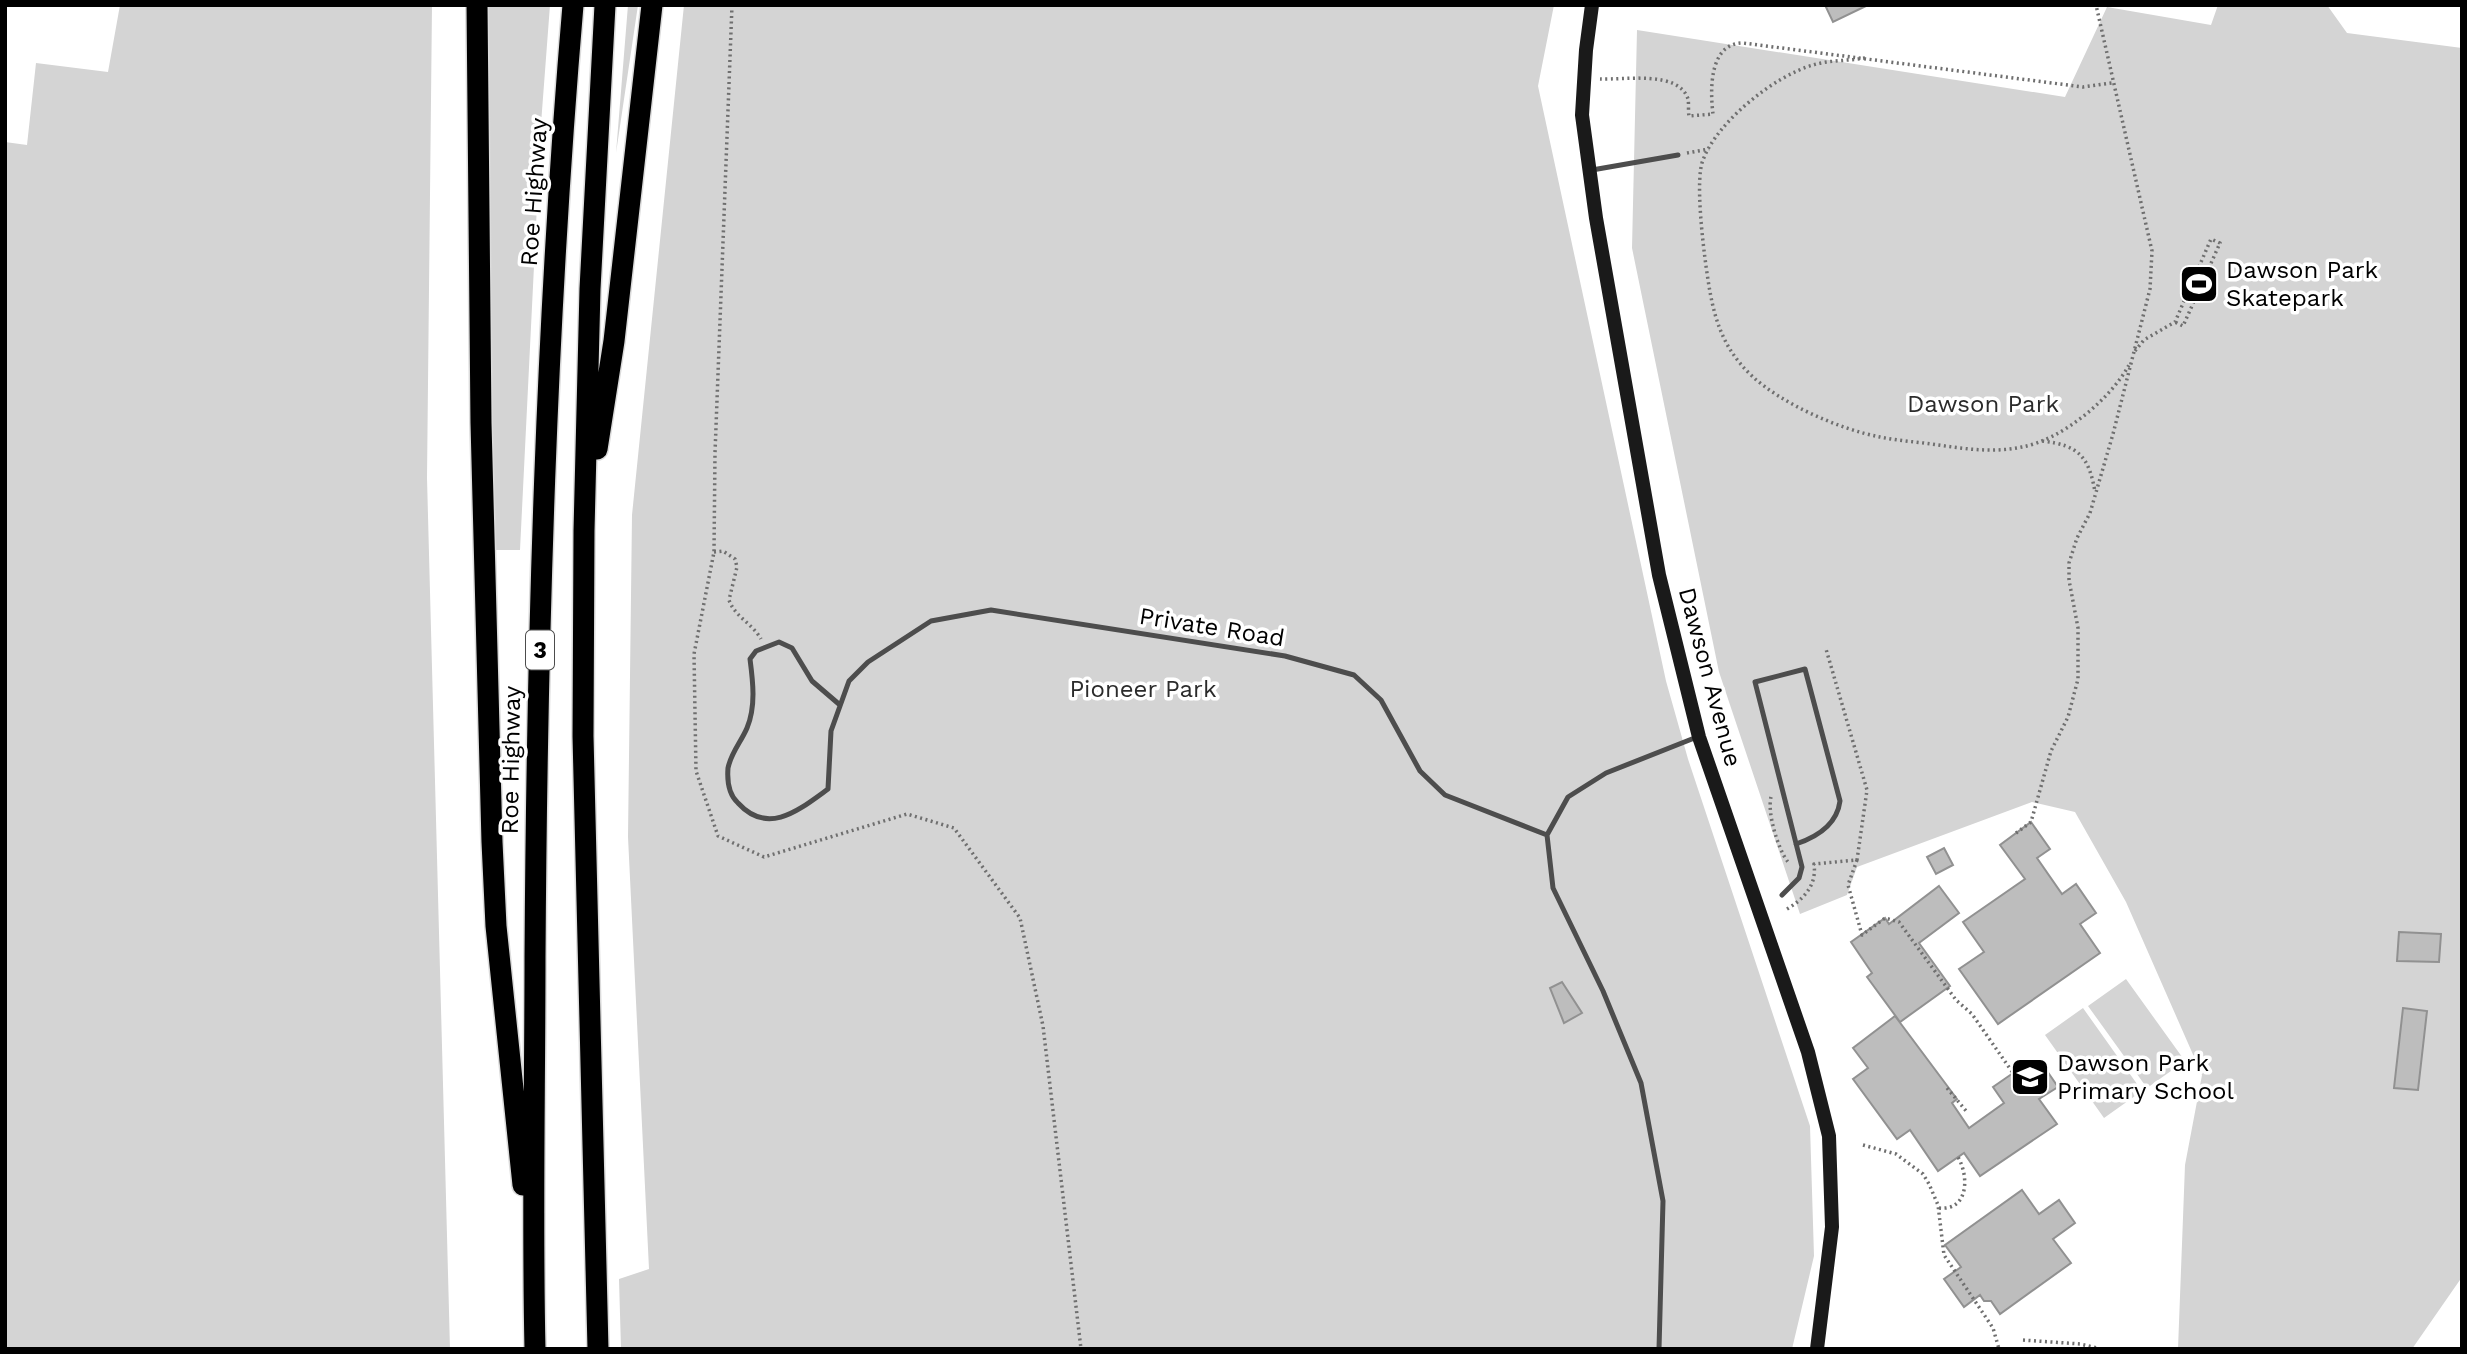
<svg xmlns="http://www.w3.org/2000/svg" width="2467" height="1354" viewBox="0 0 2467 1354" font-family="'Work Sans',sans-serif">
	<rect width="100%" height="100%" fill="#fff"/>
	<path fill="#d4d4d4" d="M120 5H432L427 478 450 1349H5V142L27 145 36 63 108 72Z
		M485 5H550L541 124 520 550H492Z
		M628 5H638L616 153Z
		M684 5H1554L1538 86 1666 681 1688 759 1810 1126 1814 1256 1792 1349H621L619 1279 649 1269 628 837 632 515Z
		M2218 5H2327L2347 33 2462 48V1277L2412 1349H2178L2185 1165 2202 1075 2126 902 2075 812 2032 802 1857 867 1847 895 1800 914 1719 672 1632 248 1637 30 2065 97 2107 7 2211 25Z
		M2126 979 2185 1061 2147 1088 2088 1006Z
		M2083 1008 2142 1091 2104 1118 2045 1035Z"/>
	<path fill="#bdbdbd" stroke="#919191" stroke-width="2" d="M1825 5H1868L1833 22Z
		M2031 822 2050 849 2037 858 2062 894 2076 884 2096 913 2080 924 2100 953 1998 1024 1959 969 1984 952 1963 922 2025 879 2000 845Z
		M1944 848 1953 865 1936 874 1927 857Z
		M1939 886 1959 913 1919 943 1950 986 1900 1022 1867 977 1872 973 1851 942 1885 918 1889 924Z
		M2399 932 2441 934 2439 962 2397 961Z
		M1562 982 1582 1013 1564 1023 1550 988Z
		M2403 1008 2427 1011 2418 1090 2394 1088Z
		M1895 1016 1957 1099 1952 1103 1969 1128 2004 1103 1993 1087 2029 1062 2045 1068 2058 1087 2039 1099 2057 1124 1980 1176 1964 1153 1938 1171 1910 1130 1897 1139 1853 1079 1868 1068 1853 1048Z
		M2022 1190 2039 1214 2059 1200 2075 1223 2053 1239 2071 1263 2000 1314 1991 1301H1984L1980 1295 1964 1307 1944 1279 1961 1267 1945 1245Z"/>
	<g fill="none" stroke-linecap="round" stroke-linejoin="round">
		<g stroke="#dbdbdb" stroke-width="24">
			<path id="motorway" d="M477 5 481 423 492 842 496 926 523 1185
				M597 449 614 341 652 5
				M535 1349C532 1218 535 1087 535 957 537 640 546 321 573 5
				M598 1349 583 736 584 531 590 289 605 5"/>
		</g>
		<path stroke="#6f6f6f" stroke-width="3.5" stroke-dasharray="2 3.5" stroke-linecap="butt" d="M732 5 715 453 714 552 694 654 696 771 718 836 764 857 907 814 954 828 1020 918 1043 1026 1081 1349
			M1865 58C1848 61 1829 60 1813 65 1774 76 1717 122 1703 160 1695 179 1703 244 1706 266 1712 309 1718 344 1752 376 1782 404 1839 429 1880 437 1899 441 1919 442 1938 445 1966 449 1993 453 2022 447 2061 440 2110 400 2129 365
			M1600 79C1623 80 1679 70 1688 99 1689 104 1688 111 1689 116L1713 114C1710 90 1709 43 1743 43L2083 87 2112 83
			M1687 153 1709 149
			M2135 351 2144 340 2175 322 2211 239 2220 243 2183 326 2175 322
			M2042 441C2079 445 2089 457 2095 492
			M714 552 723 551 735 559 737 567 729 600C735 617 752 623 761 639
			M1771 797C1767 813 1778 849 1788 862
			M2016 833 2031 822 2051 751 2068 717 2078 679V628L2069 580V563L2077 538 2090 513 2113 434 2150 289 2152 251 2096 5
			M1857 860 1848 885 1862 935 1885 918 1899 922 1956 1000 1972 1014 2013 1073
			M1787 909C1804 899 1817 885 1814 864L1857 860 1867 790 1826 649
			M1947 1088 1967 1112
			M1863 1145 1896 1154 1923 1174 1929 1184 1938 1205 1944 1255 1993 1328 1999 1349
			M1939 1208C1969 1211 1969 1176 1958 1157
			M2023 1340 2080 1344 2101 1349"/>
		<path stroke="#4d4d4d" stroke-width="5" d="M1592 170 1678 155
			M840 705 812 681 792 648 779 642 756 651 750 659C753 682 756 706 747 728 741 742 731 753 728 768 727 781 728 794 738 803 768 836 799 810 828 789L831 731 849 681 868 662 931 621 991 610 1285 656 1354 675 1381 700 1420 771 1445 795 1547 835
			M1782 895 1799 878 1802 867 1755 682 1805 669 1840 801C1837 824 1817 837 1796 844
			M1659 1349 1663 1201 1641 1083 1603 991 1553 888 1547 835 1568 797 1606 773 1697 737"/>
		<path stroke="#1a1a1a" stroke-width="14" d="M1592 5 1586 50 1582 115 1596 218 1659 575 1699 737 1808 1052 1829 1136 1832 1227 1817 1349"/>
		<use href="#motorway" stroke="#000" stroke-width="21"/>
	</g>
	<defs>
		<g id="stadium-square" transform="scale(2.0125)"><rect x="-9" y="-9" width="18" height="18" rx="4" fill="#000" stroke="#fff"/><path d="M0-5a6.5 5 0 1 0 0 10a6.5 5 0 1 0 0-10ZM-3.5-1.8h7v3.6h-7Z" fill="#fff"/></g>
		<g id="school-square" transform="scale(2.0125)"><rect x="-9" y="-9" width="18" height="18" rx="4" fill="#000" stroke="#fff"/><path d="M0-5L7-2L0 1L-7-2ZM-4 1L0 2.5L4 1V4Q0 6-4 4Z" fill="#fff"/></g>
	</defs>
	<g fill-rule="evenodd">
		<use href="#stadium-square" x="2199" y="284"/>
		<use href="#school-square" x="2030" y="1077"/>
	</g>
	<g text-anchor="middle" stroke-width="7" stroke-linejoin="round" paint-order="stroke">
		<rect fill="#fff" stroke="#4c4c4c" stroke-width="2" x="526" y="630.5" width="28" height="39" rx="5"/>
		<g font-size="23" font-weight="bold" fill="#000">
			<text x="540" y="658">3</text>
		</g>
		<g font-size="24" fill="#000" stroke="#fff">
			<text transform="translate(534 192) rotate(-86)" y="8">Roe Highway</text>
			<text transform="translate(1212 627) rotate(9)" y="8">Private Road</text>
			<text transform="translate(1710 677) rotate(75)" y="8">Dawson Avenue</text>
			<text transform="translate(511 760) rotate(-89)" y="8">Roe Highway</text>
		</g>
		<g font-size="24" fill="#000" stroke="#fff" text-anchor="start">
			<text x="2226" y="278">Dawson Park<tspan x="2226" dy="28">Skatepark</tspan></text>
			<text x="2057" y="1071">Dawson Park<tspan x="2057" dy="28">Primary School</tspan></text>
		</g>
		<g font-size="24" fill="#2b2b2b" stroke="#fff">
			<text x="1983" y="412">Dawson Park</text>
			<text x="1143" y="697">Pioneer Park</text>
		</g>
	</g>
	<rect width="2467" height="1354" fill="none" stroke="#000000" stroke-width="14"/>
</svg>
